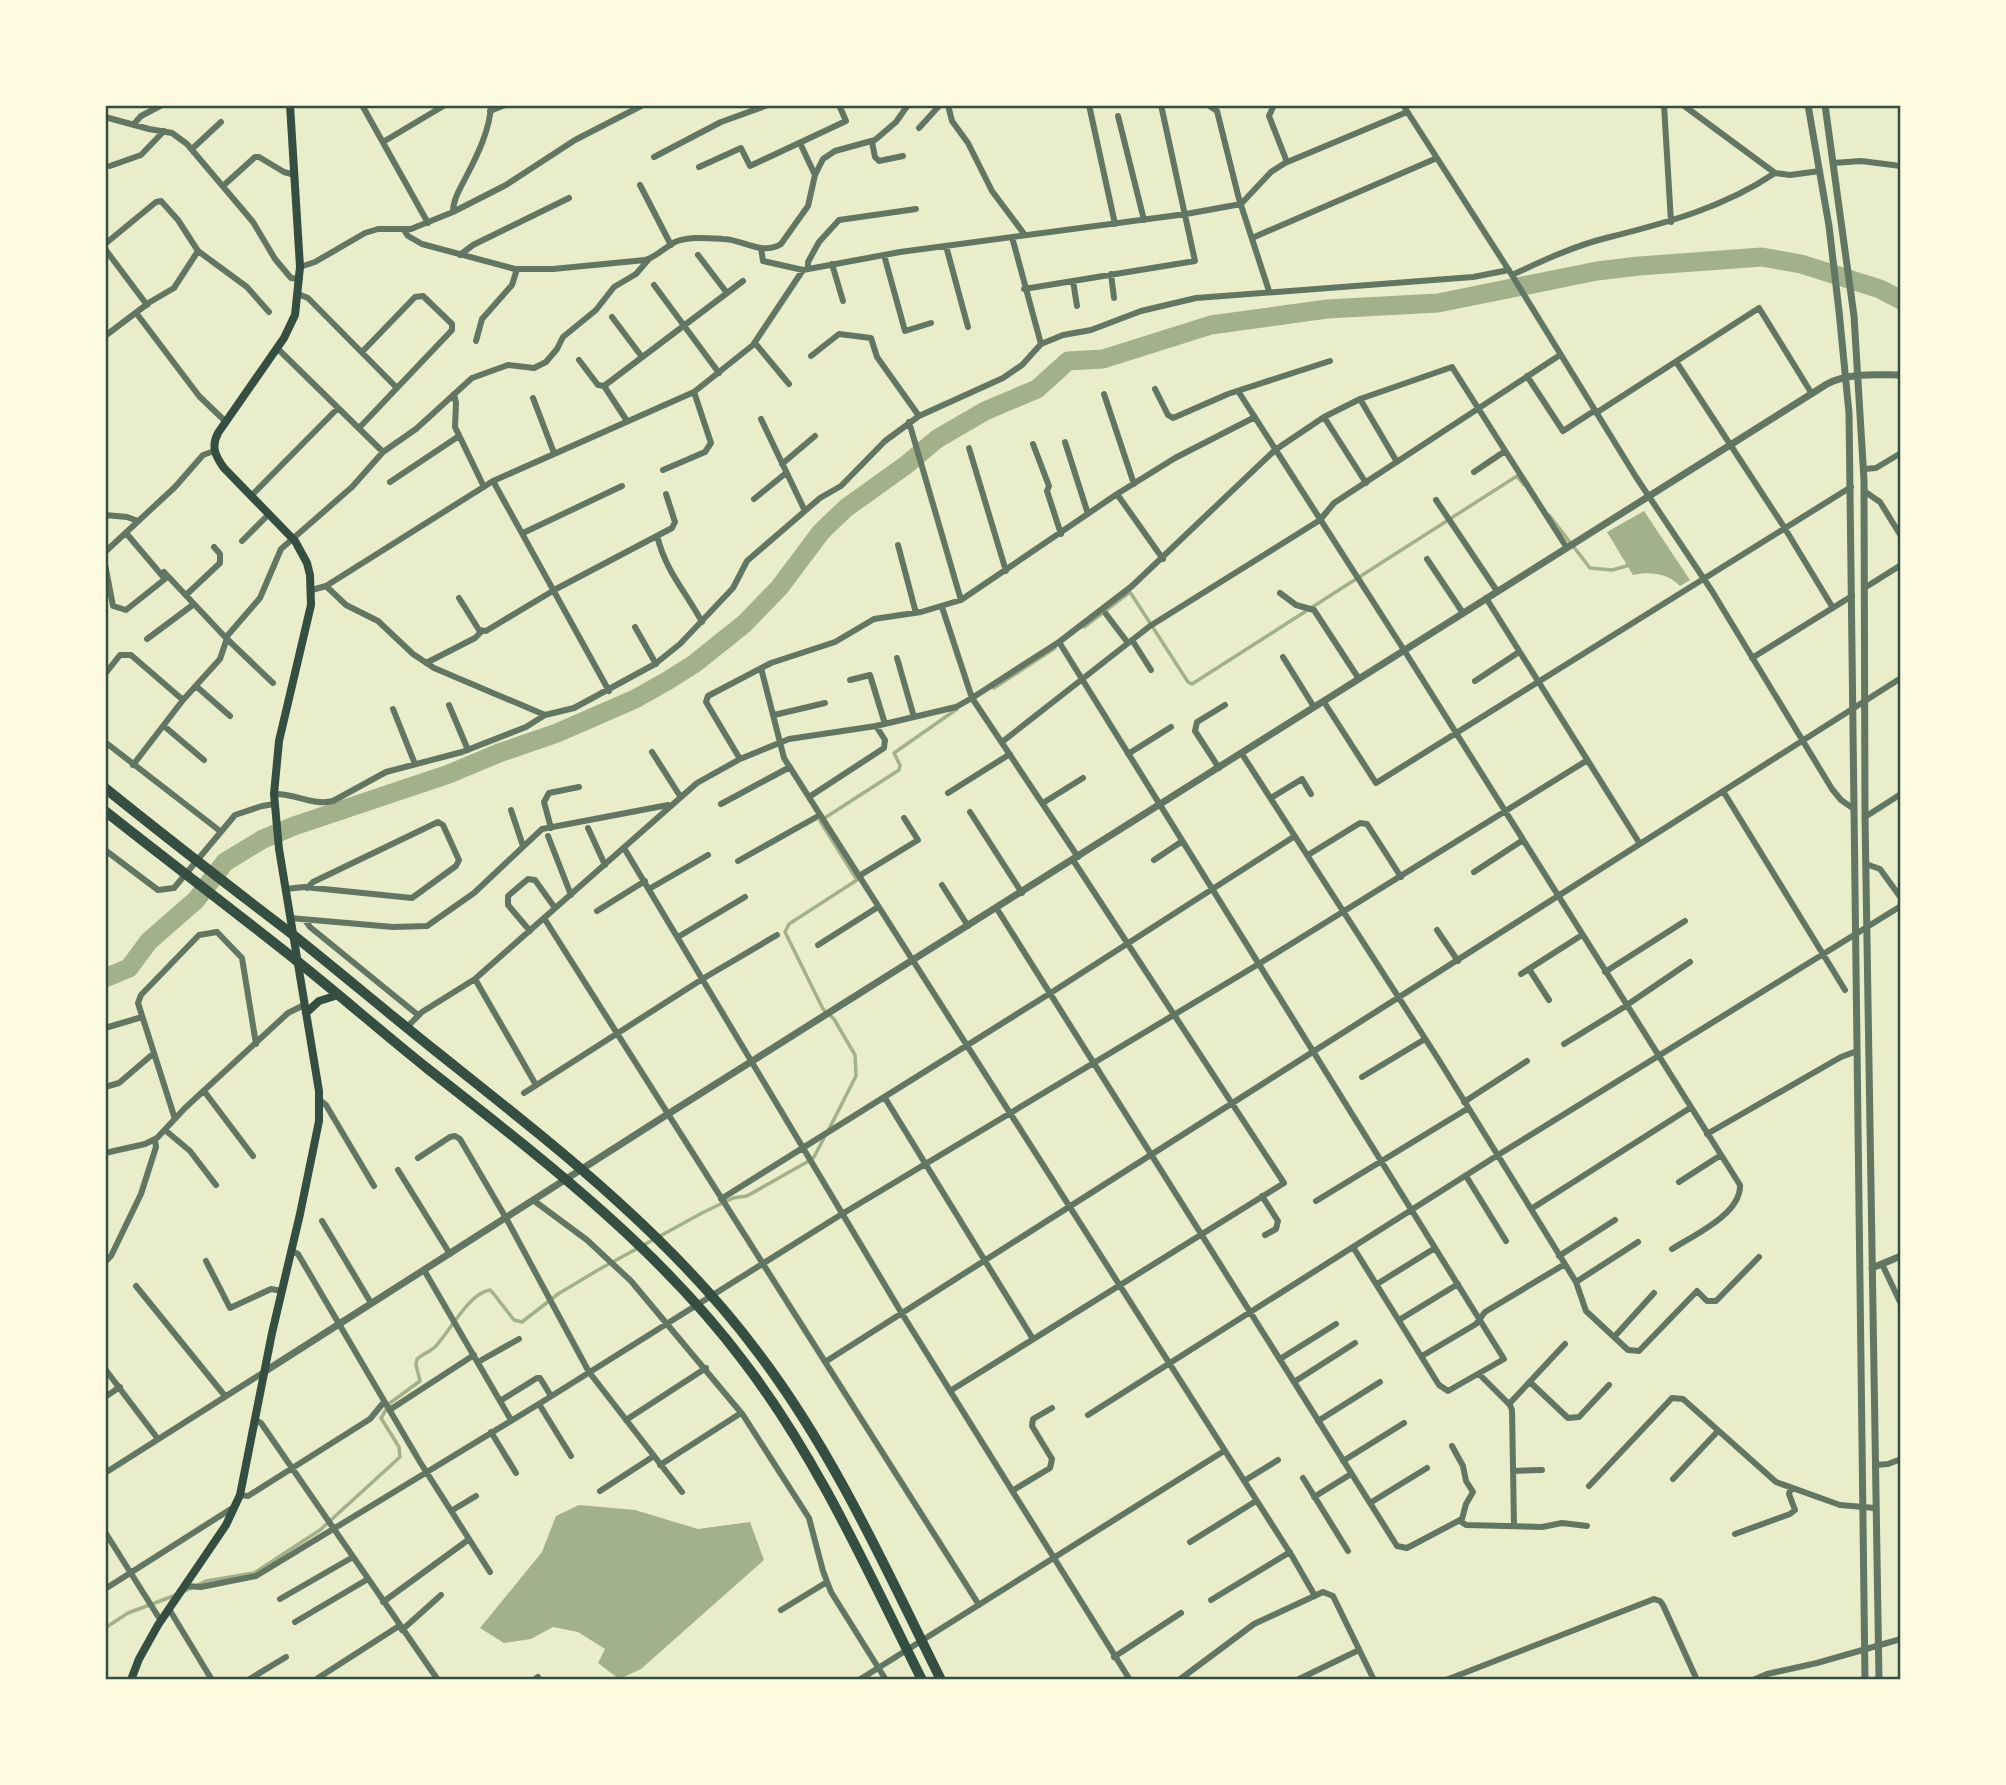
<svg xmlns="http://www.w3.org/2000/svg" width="2006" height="1785" viewBox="0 0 2006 1785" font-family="Roboto,sans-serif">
	<rect width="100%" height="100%" fill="#e9edc9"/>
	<path fill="#a3b18a" d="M1644 511 1690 580 1680 586C1669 573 1648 571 1633 575L1607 532Z
		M579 1505 635 1510 698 1529 750 1522 764 1560 641 1669 619 1679 598 1663 605 1649 578 1632 553 1627 531 1639 504 1643 480 1628 542 1552 556 1516Z"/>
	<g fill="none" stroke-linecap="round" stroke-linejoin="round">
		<path stroke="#a3b18a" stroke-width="3.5" d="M1549 515 1590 568 1612 570 1630 565
			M1084 627 1130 592 1188 682 1192 684 1517 476 1524 485
			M994 688 1055 648
			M829 1129 856 1076 855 1055 834 1019 823 1009 785 932 789 924 857 880 820 821 899 770 900 765 894 753 957 709
			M183 1592 206 1581 254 1573 320 1530 400 1457 399 1447 381 1418 390 1403 420 1381 416 1365 417 1359C423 1354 431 1351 436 1346 450 1331 469 1293 490 1290L493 1293 514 1320 522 1322 558 1294 598 1270 702 1213 733 1198 747 1196 807 1162 814 1157 825 1136
			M105 1628 128 1613 176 1595"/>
		<path stroke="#a3b18a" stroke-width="19" d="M105 978 129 968 149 941 196 900 225 862 263 839 294 826 449 774 499 753 557 733 635 699 667 681 694 664 744 624 779 588 821 532 846 508 906 465 937 439 985 411 1037 389 1068 361 1103 359 1211 325 1327 309 1438 303 1597 271 1639 266 1762 257 1801 264 1880 289 1901 300"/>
		<path stroke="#617663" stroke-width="6" d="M362 105 428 223
			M948 105 952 121 968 143 992 191 1025 235
			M1089 105 1115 224
			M1208 105 1217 111 1239 199 1269 291
			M1274 105 1269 116 1287 162
			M1403 105 1510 272 1636 477 1712 591 1832 789 1841 800 1854 809
			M1664 105 1671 222
			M1683 105 1775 173 1790 175 1820 171
			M490 111 505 105
			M1118 116 1144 220
			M105 117 149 129 172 133 187 144 253 222 275 259 291 278 300 279
			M134 124 141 116 162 105
			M919 128 940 105
			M383 142 445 105
			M872 142 875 157 879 161 903 156
			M800 143 815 175
			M192 149 221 122
			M654 157 721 122 768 105
			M1833 163 1861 161 1901 166
			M110 166 141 155 164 131
			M699 167 741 148 750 166 846 121 839 105
			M640 185 671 245
			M223 186 255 157H259L284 172 295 175
			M453 212C453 199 461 187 467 175 478 154 490 129 491 105
			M404 230 408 236 422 244 515 269H553L645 260C656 257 663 249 673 243 686 236 708 238 723 239 742 239 762 256 781 244L808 206 815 175 823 159 835 151 875 140 896 122 908 105
			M1012 237 1041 344
			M1252 238 1437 158
			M105 244 156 202 161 201 178 220 198 251 247 287 269 312
			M946 246 968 327
			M761 248 763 261 803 270 900 252 1186 214 1241 204 1271 172 1285 163 1407 112
			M105 249 147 305
			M460 255 473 245 569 198
			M698 255 727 293
			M884 255 905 331 931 323
			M832 264 843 301
			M300 267 315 262 365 233 378 229H411L453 212 506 185 575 140 643 105
			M808 269V262L819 242 839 220 916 209
			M1111 274 1114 298
			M1512 275C1542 261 1574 246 1606 238 1666 223 1723 208 1775 173
			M1073 281 1077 306
			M654 285 719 373
			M1024 289 1195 261 1161 105
			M298 294 308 298 397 388
			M137 314 199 396 226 422
			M612 317 642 357
			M105 336 150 302 174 288 198 251
			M476 341 482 319 512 285 517 269
			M755 343 789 384
			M277 348 383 452
			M811 356 839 334 871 338 877 357 919 416
			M579 360 598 385 604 386 627 421
			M1677 363 1784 527 1833 608
			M1527 376 1563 431 1594 411
			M604 386 743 281
			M1155 389 1168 415 1173 418 1228 394 1330 361
			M1238 391 1404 650 1740 1185C1741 1214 1694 1235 1672 1249
			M454 394 456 403 455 427 484 487
			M1104 394 1134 484
			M533 398 554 453
			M1360 399 1397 462
			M1596 413 1759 308 1812 394
			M1324 417 1366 483
			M761 419 805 511
			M909 422 961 600
			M359 428 452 330V324L423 296 415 297 362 352
			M1065 442 1088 514
			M1033 444 1049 486 1047 491 1061 534
			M969 448 1006 571
			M782 464 815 436
			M1864 469 1876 468 1901 453
			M663 470 705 452 711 443 694 392
			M1474 472 1505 451
			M493 481 609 691
			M390 482 459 436
			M1864 491 1880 502 1901 536
			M1117 494 1163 559
			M251 496 338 408
			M754 499 786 473
			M1436 500 1497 591
			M105 515 127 517 138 521
			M523 533 622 486
			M657 536C667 574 685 590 702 622
			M242 541 269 514
			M898 545 916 613
			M105 552 175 487 203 455 214 451
			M1427 559 1463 613
			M105 564 113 606 126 610 165 579 126 533
			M164 572 226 638 273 683
			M326 586 346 605 378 621 413 654 434 668 545 715
			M1866 587 1901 565
			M312 590 326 586 493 481 694 392 753 345 803 270
			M1280 593 1296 605 1314 610 1359 679
			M186 595 220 563V554L214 547
			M459 598 479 630 486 631 556 589 672 528 675 522 666 494
			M1486 598 1640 844
			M942 607 972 698 1078 857
			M1106 614 1128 643
			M635 627 656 664
			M147 639 194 604
			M1132 640 1151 670
			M1059 642 1504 1359 1448 1391 1439 1385 1353 1247
			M1283 657 1314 707
			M897 658 914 717
			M1752 658 1852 596
			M426 663 475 638 481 632
			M761 668 784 758 1292 1556 1315 1596
			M105 674 120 655H131L183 700
			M850 680 870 675 885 724
			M1475 681 1519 652
			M196 686 230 716
			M1324 702 1376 783 1851 487
			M449 705 468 750
			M393 709 415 764
			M774 715 825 703
			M164 726 204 760
			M105 742 220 831
			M1002 742 1150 626 1320 520 1334 503 1560 355
			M652 752 680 796
			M1128 754 1171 727
			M1242 754 1437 1057 1531 1209 1576 1282 1586 1311 1628 1350 1639 1351 1697 1291 1707 1301H1716L1759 1257
			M740 759 706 702 708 696 771 663 835 642 874 619 921 612 961 600 1117 494 1175 458 1255 417
			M133 765 183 700 220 659 228 635 260 598 281 549 352 487 383 452 416 429 472 378 508 365 534 368 546 362 557 349 563 337 596 310 614 287 636 274 649 259
			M1219 768 1195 731 1197 722 1225 705
			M1723 791 1845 990
			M948 793 1010 754
			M274 794C294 793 313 806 333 801L386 772 462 752 526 727 545 715 574 708 655 664 680 644 733 588 747 561 820 498 841 486 885 441 919 416 1003 378 1022 365 1041 344 1063 335 1091 330 1141 311 1196 298 1473 277 1509 270
			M809 797 884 748 885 740 876 726
			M1271 798 1302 779 1311 794
			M1043 803 1083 778
			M721 804 790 767
			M511 810 523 846
			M970 812 1022 893
			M1865 817 1901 794
			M551 828 544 802 549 793 579 787
			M588 828 605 865
			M548 836 571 895
			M624 848 901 1312 1130 1680
			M105 850 158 890 174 888 235 815 262 806 275 804
			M1308 855 1360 823 1367 824 1401 877
			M1154 860 1181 842
			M738 861 820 815
			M1866 864 1880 869 1901 898
			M1474 872 1523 840
			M859 876 918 840 904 818
			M942 885 968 926
			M286 889 304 887 412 898 456 866 459 860 443 825 438 822 313 882 307 888
			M649 889 708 855
			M997 909 1397 1546 1407 1548 1462 1519 1466 1504 1473 1492 1466 1481 1463 1466 1452 1446
			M597 911 645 881
			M290 918 393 927 427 926 474 893 542 829 668 805
			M544 918 979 1605
			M305 920 310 927 418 1015
			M1437 930 1458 961
			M530 931 508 905V896L528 879 535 880 555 908
			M678 937 745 897
			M818 945 878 907
			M1529 969 1549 1000
			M1605 972 1685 921
			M1521 974 1582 935
			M475 979 536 1085
			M105 1028 142 1017
			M406 1028 422 1012 475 979 697 783 740 759 789 739 876 726 956 707 972 698 1059 642 1132 586 1275 450 1324 417 1360 399 1452 367 1567 548
			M1564 1044 1621 1009 1690 962
			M1362 1077 1425 1039
			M105 1087 119 1083 154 1053
			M204 1091 253 1156
			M524 1093 704 978 777 935
			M885 1098 1033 1339
			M320 1100 326 1105 374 1186
			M1464 1102 1527 1061
			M175 1119 138 1003 141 995 199 935 217 932 242 958 256 1044
			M165 1130 190 1151 216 1185
			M1707 1134 1841 1057 1857 1051
			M105 1153 145 1144 157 1138 185 1108 288 1013 304 1005
			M418 1158 450 1137 455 1136 460 1139 506 1218 589 1372 682 1492
			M398 1170 450 1254
			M1466 1176 1506 1241
			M1679 1182 1721 1155
			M1262 1196 1278 1221 1276 1229 1265 1235
			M721 1199 1049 994 1295 836
			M533 1200 587 1240 631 1281 743 1415 809 1518 823 1571 831 1592 886 1680
			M1316 1201 1467 1109
			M1531 1209 1690 1108
			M322 1221 371 1303
			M292 1251 298 1254 420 1462 490 1572
			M1559 1256 1615 1220
			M206 1261 230 1308 271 1289 282 1291
			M105 1262 111 1256 141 1194 156 1147 155 1140
			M1882 1264 1901 1304
			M424 1270 511 1420
			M1576 1282 1638 1242
			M1377 1284 1435 1248
			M136 1286 225 1396
			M1399 1320 1458 1284
			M1615 1336 1654 1293
			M1422 1356 1476 1324 1485 1312 1565 1264
			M1280 1359 1336 1324
			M478 1362 519 1339
			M825 1362 1901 678
			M105 1369 158 1439
			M1479 1374 1510 1405 1512 1410 1514 1525
			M1294 1382 1355 1343
			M1530 1382 1568 1418 1579 1417 1609 1385
			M950 1391 1284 1183 1073 860
			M105 1397 120 1387
			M500 1401 537 1378H540L551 1396
			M539 1404 571 1456
			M1509 1404 1565 1344
			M391 1409 474 1355
			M1088 1415 1498 1155 1901 906
			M255 1420 261 1423 438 1680
			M626 1420 706 1368
			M1318 1421 1380 1382
			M491 1432 516 1473
			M1343 1461 1404 1423
			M660 1465 741 1413
			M1875 1465 1888 1464 1901 1459
			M1513 1471 1542 1470
			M105 1473 264 1372
			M1303 1478 1348 1551
			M1673 1479 1718 1431
			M1244 1481 1278 1460
			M1589 1486 1672 1398 1683 1399 1776 1482 1840 1505 1875 1508
			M600 1491 654 1456
			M1012 1491 1050 1468 1052 1459 1032 1426 1033 1419 1052 1408
			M240 1495 248 1496 370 1419 384 1402
			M1314 1497 1351 1474
			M1370 1503 1427 1468
			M451 1511 476 1496
			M1460 1521 1466 1525 1542 1527 1562 1523 1587 1526
			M105 1532 161 1621
			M1735 1534 1790 1514 1795 1510 1789 1494 1791 1488
			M1190 1542 1256 1501
			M185 1586 201 1587 256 1576 542 1402 842 1214 1257 965 1586 761
			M105 1589 234 1507
			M280 1599 353 1557
			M1211 1600 1290 1552
			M383 1602 468 1540
			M169 1609 212 1680
			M781 1610 827 1582
			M295 1622 368 1579
			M402 1630 441 1595
			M1114 1657 1181 1613
			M248 1680 286 1657
			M319 1680 318 1678 399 1626
			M534 1680 538 1677
			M859 1680 1224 1451
			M1179 1680 1254 1624 1323 1592 1333 1596 1374 1680
			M1297 1680 1359 1650
			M1446 1680 1654 1599 1660 1601 1663 1605 1697 1680
			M1753 1680 1767 1674 1817 1663 1901 1639"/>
		<path stroke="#617663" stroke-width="7" d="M1808 105 1829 226 1839 311 1849 413 1865 1680
			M1825 105 1854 316 1864 480 1865 817 1879 1680
			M1872 1268 1901 1256
			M264 1372 668 1114 1827 384C1849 372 1878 375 1901 375"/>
		<path stroke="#344e41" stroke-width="8" d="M306 1013 319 1001 338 995
			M131 1680 139 1659 158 1625 226 1525 240 1495 272 1333 300 1214 319 1121V1091L279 849 274 794 279 741 311 605 310 575 307 563 295 541 224 468C215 456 211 446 218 433L284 338 295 315 300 267 290 105"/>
		<path stroke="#344e41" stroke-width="10" d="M105 788C167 838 229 886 292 934 341 973 388 1013 437 1052 551 1143 671 1235 759 1354 834 1453 886 1569 941 1680
			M105 811C168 861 233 910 297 961 341 996 384 1034 428 1069 541 1158 657 1246 744 1362 818 1459 868 1572 922 1680"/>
	</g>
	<rect width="2006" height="1785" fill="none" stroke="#fefae0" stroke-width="214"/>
	<rect x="107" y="107" width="1792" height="1571" fill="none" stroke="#344e41" stroke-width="2.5"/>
</svg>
